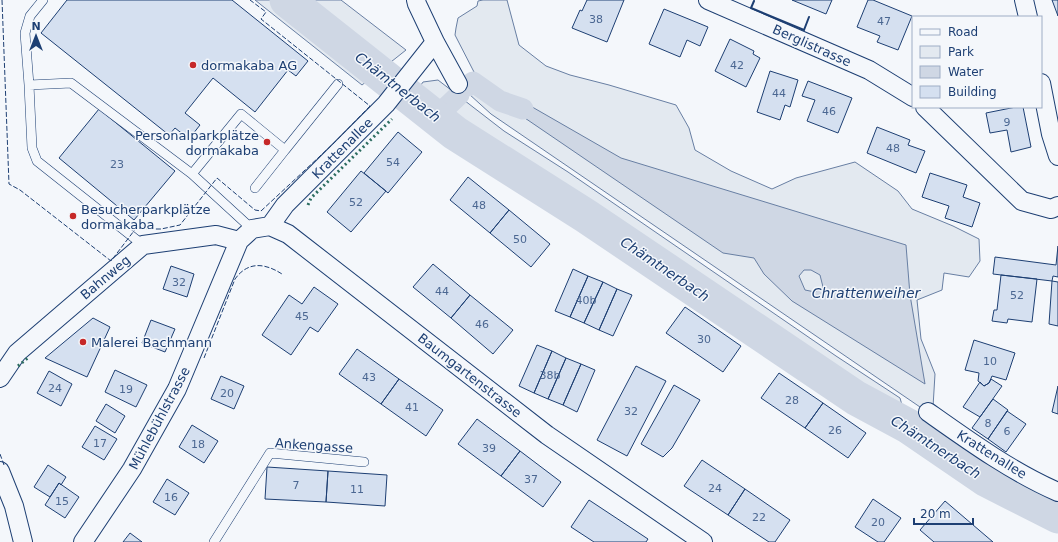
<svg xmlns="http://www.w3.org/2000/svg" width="1058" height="542" viewBox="0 0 1058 542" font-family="'DejaVu Sans',sans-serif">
	<rect width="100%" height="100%" fill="#f4f7fb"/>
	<path fill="#e3e9f0" stroke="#687fa3" d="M255 0H341L406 50 362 85Z
		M483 0H507L519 45 546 66 570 75 609 85 676 105 689 128 695 150 731 171 772 189 796 178 855 162 898 191 912 209 953 226 979 239 980 261 969 277 944 273 942 290 917 300 921 339 935 374 933 407H920L491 114 458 84 474 72 455 35 456 28 458 18 477 6 478 1Z
		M438 80 504 131 568 172 836 356 900 398 908 426 856 398 586 216 455 133 412 98 423 82Z"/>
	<path fill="#cfd7e4" stroke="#687fa3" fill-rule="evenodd" d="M527 104 621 158 906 245 910 295 925 384 792 301 764 274 754 258 723 253 519 114ZM804 270H811L820 275 823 287 815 292 805 290 799 276Z"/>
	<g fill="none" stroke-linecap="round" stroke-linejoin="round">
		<path stroke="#cfd7e4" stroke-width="21" d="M468 86 473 82 500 101 523 109
			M436 117 459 95"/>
		<path stroke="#cfd7e4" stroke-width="35" d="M287 0 455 133 586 216 856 398 908 426 987 480 1058 516"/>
	</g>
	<path fill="#d5e0f0" stroke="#1d3f73" d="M67 0H232L308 61 296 76 288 70 255 112 213 78 185 113 200 125 189 139 175 128 169 135 41 33Z
		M587 0H624L607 42 572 28 580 10 582 11Z
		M792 0H832L826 14Z
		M868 0H873L912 16 898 50 877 42 880 36 857 27Z
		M1052 0H1058V16Z
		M664 9 708 27 700 46 687 40 680 57 649 44Z
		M730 39 754 51 753 54 760 58 746 87 715 71Z
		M770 71 798 80 790 107 785 105 780 120 757 112Z
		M808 81 852 98 838 133 807 121 815 100 802 96Z
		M1016 107H1023L1031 147 1011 152 1007 130 990 133 986 113Z
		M99 109 175 171 134 220 59 158Z
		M877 127 910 140 908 145 925 151 916 173 867 153Z
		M398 132 422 152 388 193 364 173Z
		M361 171 386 191 351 232 327 212Z
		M930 173 967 185 963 197 980 203 972 227 945 218 949 206 922 197Z
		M468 177 509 210 490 233 450 200Z
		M509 210 550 244 531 267 490 233Z
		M1058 246V277L1053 276 1052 281 993 274 995 257 1056 265Z
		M433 264 470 295 451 318 413 287Z
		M171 266 194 274 187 297 163 289Z
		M573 269 588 276 570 317 555 311Z
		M1001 275 1037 279 1032 322 1008 319 1007 323 992 321 994 310H997Z
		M588 276 603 282 584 323 570 317Z
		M1052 281 1058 282V326L1049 324Z
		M603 282 617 289 599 330 584 323Z
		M314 287 338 304 318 332 310 327 291 355 262 335 289 295 302 304Z
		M617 289 632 295 613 336 599 330Z
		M470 295 513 330 493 354 451 318Z
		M685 307 741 346 723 372 666 333Z
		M93 318 110 327 87 377 45 358Z
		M151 320 175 329 165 352 142 343Z
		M974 340 1015 353 1006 380 992 376 989 383 984 386 978 381 979 373 965 370Z
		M537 345 552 351 534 393 519 386Z
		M357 349 399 379 381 404 339 374Z
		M552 351 566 358 548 399 534 393Z
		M566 358 581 364 563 405 548 399Z
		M581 364 595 370 577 412 563 405Z
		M636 366 666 381 627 456 597 440Z
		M115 370 147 385 136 407 105 392Z
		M49 371 72 384 61 406 37 393Z
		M779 373 823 403 805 428 761 398Z
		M221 376 244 386 234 409 211 399Z
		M399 379 443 410 426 436 381 404Z
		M991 379 1002 386 980 417 963 407 980 382 984 386 989 383Z
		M674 385 700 400 672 448 663 457 641 444Z
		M1058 386V414L1052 412Z
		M993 399 1008 410 988 439 972 428Z
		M823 403 866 433 848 458 805 428Z
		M106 404 125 416 115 433 96 421Z
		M1007 411 1026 424 1006 452 988 439Z
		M477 419 520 451 501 476 458 444Z
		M192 425 218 441 204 463 179 447Z
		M95 426 117 439 104 460 82 447Z
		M520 451 561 482 543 507 501 476Z
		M702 460 745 489 728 515 684 486Z
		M48 465 66 477 61 485 59 483 50 497 34 487Z
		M267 467 328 471 326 502 265 499Z
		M328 471 387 475 385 506 326 502Z
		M167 479 189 493 175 515 153 502Z
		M59 483 79 497 65 518 45 505Z
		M745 489 790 520 775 542H769L728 515Z
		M873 499 901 518 884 542H878L855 527Z
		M589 500 648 539 646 542H594L571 527Z
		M945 501 993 542H934L920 530Z
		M130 533 142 542H123Z"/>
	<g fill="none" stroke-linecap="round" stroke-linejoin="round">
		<g stroke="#1d3f73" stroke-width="10">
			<path id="service" d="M43 0 30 16 25 33 29 85 71 83 192 174 252 229
				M29 85 32 148 37 161 143 245
				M192 174 241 114 285 150 338 84
				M255 188 285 150
				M214 542 270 453 364 462"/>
		</g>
		<g stroke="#1d3f73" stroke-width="20">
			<path id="minor" d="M416 0 417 4 435 42 458 84
				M708 0 869 70 913 97
				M1024 0 1028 17
				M1041 83 1051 134 1058 156
				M925 107 1022 201 1051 209 1058 206
				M270 226 285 205 386 104 435 42
				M0 378 17 353 143 245 216 235 239 241
				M928 412C969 441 1012 472 1058 492
				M0 471 14 506 23 542
				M83 542 132 469 177 389 239 241 252 229 270 226 288 234 547 435 703 542"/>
		</g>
		<use href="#service" stroke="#f4f7fb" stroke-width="9"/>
		<use href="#minor" stroke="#f4f7fb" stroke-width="18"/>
		<path stroke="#2c6c60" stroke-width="3" stroke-dasharray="2 3" stroke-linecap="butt" d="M308 205 311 198 392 119
			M18 366 29 357"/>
		<path stroke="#1d3f73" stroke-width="1" stroke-dasharray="5 2" stroke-linecap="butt" d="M2 0 9 184 20 190 111 261 140 223 147 229H161L180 225 217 178 255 210 261 211 333 144 370 106 261 19 266 12 250 0
			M204 358 235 279C248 261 265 263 282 274
			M0 454 4 465"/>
		<path stroke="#1d3f73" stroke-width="2" d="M754 1 751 8 804 30 809 17"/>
	</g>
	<g fill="#c62828" stroke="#f4f7fb" stroke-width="1.5">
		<circle cx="193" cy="65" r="4"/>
		<circle cx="267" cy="142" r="4"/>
		<circle cx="73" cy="216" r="4"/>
		<circle cx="83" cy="342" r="4"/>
	</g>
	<g text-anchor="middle" stroke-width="3" stroke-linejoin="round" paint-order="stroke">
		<g font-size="11" fill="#4b6792">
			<text x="596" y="23">38</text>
			<text x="884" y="25">47</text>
			<text x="737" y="69">42</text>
			<text x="779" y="97">44</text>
			<text x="829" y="115">46</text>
			<text x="1007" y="126">9</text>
			<text x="893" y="152">48</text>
			<text x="393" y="166">54</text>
			<text x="117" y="168">23</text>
			<text x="356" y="206">52</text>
			<text x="479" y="209">48</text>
			<text x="520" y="243">50</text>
			<text x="179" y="286">32</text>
			<text x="442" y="295">44</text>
			<text x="1017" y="299">52</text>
			<text x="586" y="304">40b</text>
			<text x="302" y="320">45</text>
			<text x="482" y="328">46</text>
			<text x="704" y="343">30</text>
			<text x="990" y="365">10</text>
			<text x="550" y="379">38b</text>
			<text x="369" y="381">43</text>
			<text x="55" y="392">24</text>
			<text x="126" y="393">19</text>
			<text x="227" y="397">20</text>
			<text x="792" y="404">28</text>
			<text x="412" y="411">41</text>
			<text x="631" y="415">32</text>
			<text x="988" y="427">8</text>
			<text x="835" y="434">26</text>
			<text x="1007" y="435">6</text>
			<text x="100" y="447">17</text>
			<text x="198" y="448">18</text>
			<text x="489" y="452">39</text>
			<text x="531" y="483">37</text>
			<text x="296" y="489">7</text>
			<text x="715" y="492">24</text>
			<text x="357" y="493">11</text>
			<text x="171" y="501">16</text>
			<text x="62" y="505">15</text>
			<text x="759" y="521">22</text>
			<text x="878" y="526">20</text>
		</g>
		<g font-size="13" fill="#1d3f73" stroke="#f4f7fb">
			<text transform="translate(812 45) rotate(24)" y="5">Berglistrasse</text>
			<text transform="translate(342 148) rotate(-45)" y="5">Krattenallee</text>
			<text transform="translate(105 277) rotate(-40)" y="5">Bahnweg</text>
			<text transform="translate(470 375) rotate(38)" y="5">Baumgartenstrasse</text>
			<text transform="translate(159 418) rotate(-62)" y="5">Mühlebühlstrasse</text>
			<text transform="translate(314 445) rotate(4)" y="5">Ankengasse</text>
			<text transform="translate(992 454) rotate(32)" y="5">Krattenallee</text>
		</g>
		<g font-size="13" fill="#1d3f73" stroke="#f4f7fb" text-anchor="start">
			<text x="201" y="70">dormakaba AG</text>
			<text x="259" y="140" text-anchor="end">Personalparkplätze<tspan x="259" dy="15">dormakaba</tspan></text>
			<text x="81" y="214">Besucherparkplätze<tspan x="81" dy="15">dormakaba</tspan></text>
			<text x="91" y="347">Malerei Bachmann</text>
		</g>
		<g font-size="14" font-style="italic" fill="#1d3f73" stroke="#f4f7fb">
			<text transform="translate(398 87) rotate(38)" y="5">Chämtnerbach</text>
			<text transform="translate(665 269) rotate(34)" y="5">Chämtnerbach</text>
			<text x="866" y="298">Chrattenweiher</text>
			<text transform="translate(936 447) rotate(33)" y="5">Chämtnerbach</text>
		</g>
	</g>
	<rect x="912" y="16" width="130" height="92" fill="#f4f7fb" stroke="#9eadc5"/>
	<rect x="920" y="29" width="20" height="6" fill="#f4f7fb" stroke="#9eadc5"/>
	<text x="948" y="36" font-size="12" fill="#1d3f73">Road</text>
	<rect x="920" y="46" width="20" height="12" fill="#e3e9f0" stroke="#9eadc5"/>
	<text x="948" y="56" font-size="12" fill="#1d3f73">Park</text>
	<rect x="920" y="66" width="20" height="12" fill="#cfd7e4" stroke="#9eadc5"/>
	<text x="948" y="76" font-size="12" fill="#1d3f73">Water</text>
	<rect x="920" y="86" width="20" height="12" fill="#d5e0f0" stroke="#9eadc5"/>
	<text x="948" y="96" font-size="12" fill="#1d3f73">Building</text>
	<g transform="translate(36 36)" stroke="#f4f7fb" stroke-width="3" paint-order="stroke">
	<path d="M0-3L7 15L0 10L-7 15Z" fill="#1d3f73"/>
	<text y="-6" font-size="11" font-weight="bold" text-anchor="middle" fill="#1d3f73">N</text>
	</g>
	<path d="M914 518v6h59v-6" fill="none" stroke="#1d3f73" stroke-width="2"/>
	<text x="920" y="518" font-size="12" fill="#1d3f73" stroke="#f4f7fb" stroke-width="3" paint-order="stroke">20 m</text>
</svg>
